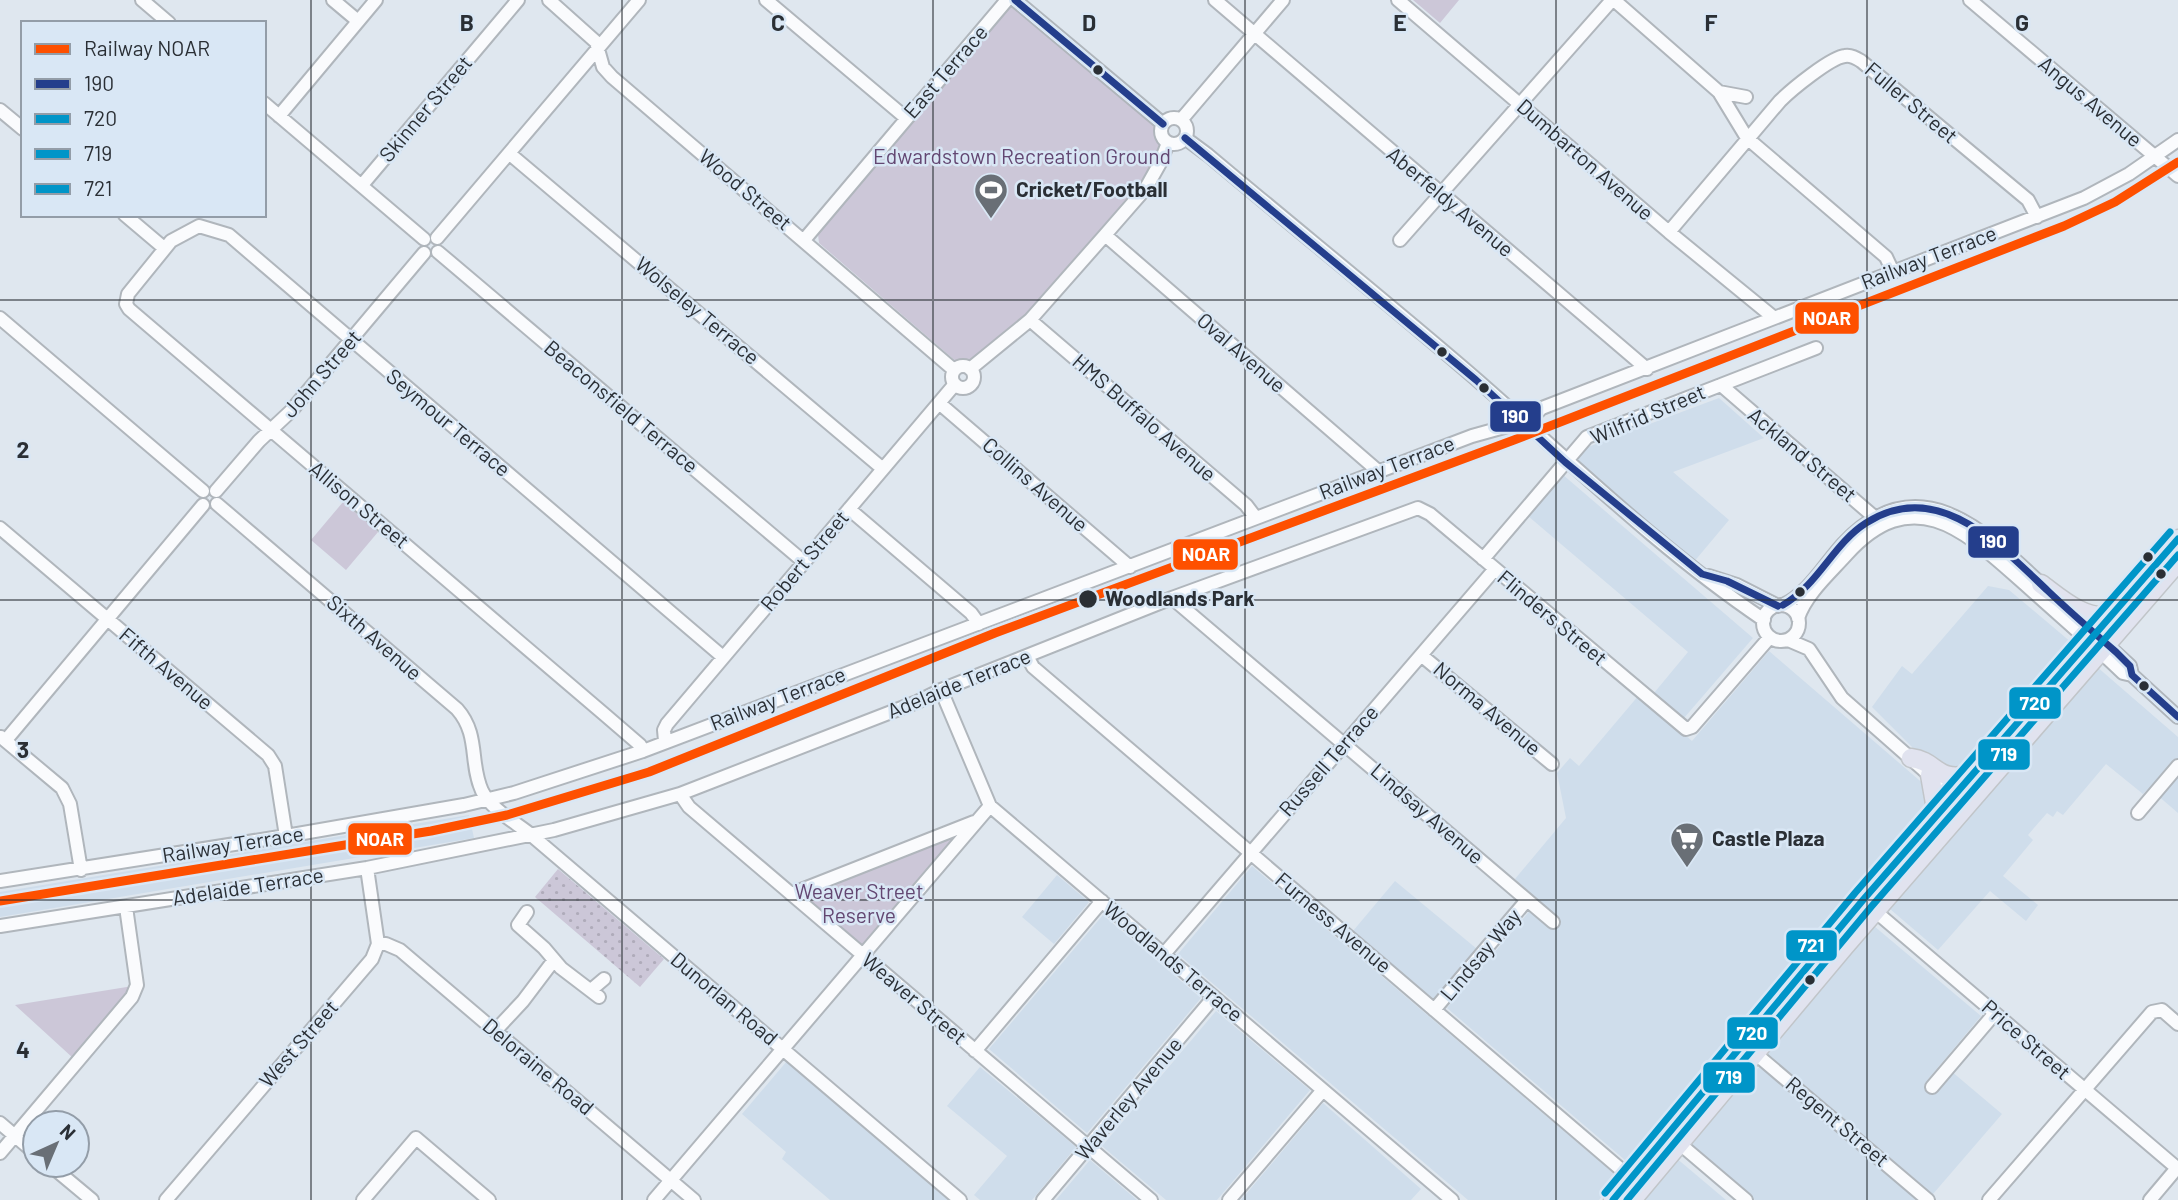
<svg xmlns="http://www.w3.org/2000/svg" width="2178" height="1200" viewBox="0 0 2178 1200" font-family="Barlow,sans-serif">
	<defs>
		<pattern id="grass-dots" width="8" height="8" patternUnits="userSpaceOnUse" patternTransform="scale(1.75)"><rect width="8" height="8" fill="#ccc7d8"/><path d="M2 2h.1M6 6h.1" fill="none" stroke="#afabba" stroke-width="1.8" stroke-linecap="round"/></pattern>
	</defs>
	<rect width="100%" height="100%" fill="#dfe7ef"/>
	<path fill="#cfddeb" d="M1719 398 1764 438 1673 472 1729 520 1693 563 1576 462 1588 447Z
		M1562 474 1753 638 1684 718 1654 693 1688 652 1528 516Z
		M1988 586 2009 590 2072 643 2071 649 1979 758 1956 770 1930 765 1872 707 1902 666 1912 674Z
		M1769 651 1926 786V820L1632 1166 1447 1008 1539 900 1515 879 1566 818 1557 773 1570 758 1579 766 1639 695 1692 741Z
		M2096 666 2178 737V813L2149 788 2143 794 2106 764 2063 815 2057 811 2053 817 2047 813 2028 835 2033 840 2003 876 2038 905 2026 921 1990 891 1938 950 1890 909Z
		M469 815 474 838 0 917V892Z
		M1252 866 1618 1177 1599 1200H1468L1178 954Z
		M1057 875 1089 902 1054 944 1022 917Z
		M1395 881 1477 949 1435 1000 1353 931Z
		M1103 915 1201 998 1087 1133 989 1049Z
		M1874 926 1981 1016 1925 1083 1935 1090 1951 1071 2002 1114 1933 1194 1766 1053Z
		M1216 1011 1310 1090 1217 1200H1166L1102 1146Z
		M787 1061 948 1200H830L782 1159 786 1152 742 1114Z
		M1760 1066 1764 1067 1919 1200H1755L1690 1144Z
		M980 1067 1076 1147 1032 1200H980L974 1195 1007 1156 947 1106Z
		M1323 1103 1421 1189 1411 1200H1241Z
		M1675 1157 1726 1200H1639Z
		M1090 1160 1137 1200H1056Z"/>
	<path fill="url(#grass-dots)" d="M558 869 664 959 640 987 535 897Z"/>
	<path fill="#ccc7d8" d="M1009 0 1159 124V132L1165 143 1144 182 1023 320 964 364 958 363 819 243 818 234Z
		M1413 0H1459L1440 23Z
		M343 502 378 532 346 570 311 540Z
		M962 831 862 948 800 894Z
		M133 986 130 994 73 1058 15 1005Z"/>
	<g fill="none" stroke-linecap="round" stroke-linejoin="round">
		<g stroke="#b0b6bc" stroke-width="16">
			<path id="minor" d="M142 0 169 23
				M333 0 358 21
				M549 0 596 42 603 67 612 77 954 370
				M766 0 906 118
				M1015 0 1163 124
				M1215 0 1647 369
				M1398 0 1669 232 1773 317
				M1614 0 1719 92 1747 138 1886 257 1893 272
				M1970 0 2178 176
				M1719 92 1746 97
				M264 103 424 239
				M0 110 23 129
				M279 116 376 0
				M1161 131a13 13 0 1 1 26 0a13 13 0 1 1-26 0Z
				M1181 120 1283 0
				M1185 138 1208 155C1297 230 1388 303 1476 379 1570 461 1660 550 1764 620
				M510 154 883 469
				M362 185 518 0
				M125 215 164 248
				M1669 232 1780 101C1791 90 1831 57 1845 56 1851 55 1856 58 1861 61L2028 200 2037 217
				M1105 235 1378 471
				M437 238 639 0
				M804 240 1007 0
				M1400 240 1612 0
				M438 252 804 562
				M0 318 203 491
				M1030 320 1246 505 1256 518
				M952 377a11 11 0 1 1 22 0a11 11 0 1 1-22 0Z
				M970 369 1030 320 1105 235 1146 188 1160 163 1168 143
				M1721 385 1880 522
				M939 403 1130 567
				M1529 428 1534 415 1542 408 2084 198 2129 174 2178 140
				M216 491 259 441 291 411 424 253
				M217 504 457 709C480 735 469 763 482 791 491 809 515 822 530 834L960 1200
				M849 509 971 613 979 624
				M0 528 268 755 275 766 286 836
				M1483 559 1587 437 1816 348
				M1709 576 1737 585 1778 606
				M1172 598 1553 922
				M1783 605C1808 594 1824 565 1843 544 1919 463 1986 532 2046 589
				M1763 623a18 18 0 1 1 36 0a18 18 0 1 1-36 0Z
				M2070 611 2130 666 2132 675
				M1798 618C1806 594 1830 573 1847 554 1916 478 1970 536 2027 586 2059 615 2092 643 2123 673L2132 675 2178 717
				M1788 640 1809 649 1842 698 1959 801
				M1421 655 1552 764
				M1027 656 1033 667 1638 1184
				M941 690 990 806 1452 1200
				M1 737 62 788 70 804 81 870
				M6 740 203 505
				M665 741 664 730 667 724 955 384
				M643 751 640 745 604 714 129 309 126 304 128 294 171 241 199 226 229 235 723 657
				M680 794 689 807 1151 1200
				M2138 813 2178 766
				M0 881 286 836 464 805 514 793 643 751 1472 436 1508 426 1529 428
				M791 894 974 822
				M1875 911 2178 1169
				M527 912 518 925 544 948 561 968 599 997
				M0 926 367 868 554 830 680 794 917 702 941 690 1172 598 1418 508 1430 514 1686 729 1692 727 1770 637
				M378 944H386L400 950 694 1200
				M1164 954 1495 569
				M591 990 604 979
				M1434 1010 1527 900
				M495 1031 523 1001 554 960
				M1750 1049 1928 1200
				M975 1051 1102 901
				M1932 1087 1995 1013
				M0 1123 35 1153
				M1680 1144 1746 1200
				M0 1153 132 997 137 985 126 907
				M50 1165 92 1200
				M166 1200 372 959 378 944 367 868
				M363 1200 416 1138 489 1200
				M654 1200 990 806
				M1043 1200 1214 997
				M1229 1200 1323 1090
				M1989 1200 2152 1012 2162 1010 2178 1024
				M2150 1200 2177 1168"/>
		</g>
		<g stroke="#c1c5c9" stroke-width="21">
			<path id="highway" d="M2041 584C2060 598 2086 622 2112 615
				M1911 758C1938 761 1935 784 1972 774
				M1930 775 1937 815
				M1613 1200 1863 900 2178 539
				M1632 1200 1845 946 2178 562"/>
		</g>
		<use href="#minor" stroke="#fafbfd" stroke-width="12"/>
		<use href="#highway" stroke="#e1e3ef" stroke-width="18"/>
		<path stroke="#c8cacd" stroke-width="2.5" stroke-dasharray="9 9" stroke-linecap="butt" d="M15 904 61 892"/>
		<g stroke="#d9e7f5" stroke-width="12">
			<path id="bus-1" d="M1015 0 1163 124
				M1185 138 1476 380 1565 462 1702 574 1727 581 1778 606
				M1783 605C1819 584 1833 544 1866 523 1938 477 1999 545 2048 591 2070 612 2093 632 2116 652L2130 666 2132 675 2178 717"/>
		</g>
		<g stroke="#d9e7f5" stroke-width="12">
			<path id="bus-2" d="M1613 1200 1863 900 2178 539"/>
		</g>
		<g stroke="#d9e7f5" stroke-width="12">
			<path id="bus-3" d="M1627 1200 1871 907 2178 555"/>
		</g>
		<g stroke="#d9e7f5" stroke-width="12">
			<path id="bus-4" d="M1605 1193 1855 893 2170 532"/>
		</g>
		<use href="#bus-1" stroke="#243e8c" stroke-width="7"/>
		<use href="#bus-2" stroke="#0095c8" stroke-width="7"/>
		<use href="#bus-3" stroke="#0095c8" stroke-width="7"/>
		<use href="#bus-4" stroke="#0095c8" stroke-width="7"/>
		<g stroke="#d9e7f5" stroke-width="14">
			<path id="rail-1" d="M0 901 431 831 507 815 649 772 995 633 1514 440 2064 226 2115 202 2178 162"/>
		</g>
		<use href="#rail-1" stroke="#fe5000" stroke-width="9"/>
	</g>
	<path fill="none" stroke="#2a2f35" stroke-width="2" stroke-opacity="0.55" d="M311 0V1200M622 0V1200M933 0V1200M1245 0V1200M1556 0V1200M1867 0V1200M0 300H2178M0 600H2178M0 900H2178"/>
	<defs>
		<g id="stadium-pin" transform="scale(1.75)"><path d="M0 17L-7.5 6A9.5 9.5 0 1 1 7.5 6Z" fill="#696f76" stroke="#d9e7f5"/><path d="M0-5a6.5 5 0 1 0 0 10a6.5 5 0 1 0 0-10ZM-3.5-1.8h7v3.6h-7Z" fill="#fff"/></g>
		<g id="supermarket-pin" transform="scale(1.75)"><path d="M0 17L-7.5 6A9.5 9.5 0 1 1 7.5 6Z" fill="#696f76" stroke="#d9e7f5"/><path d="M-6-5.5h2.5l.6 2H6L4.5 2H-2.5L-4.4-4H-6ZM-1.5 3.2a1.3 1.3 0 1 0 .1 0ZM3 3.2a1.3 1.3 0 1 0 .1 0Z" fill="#fff"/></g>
	</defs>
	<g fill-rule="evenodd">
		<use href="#stadium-pin" x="991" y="190"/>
		<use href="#supermarket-pin" x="1687" y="839"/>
	</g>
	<g fill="#2a2f35" stroke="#d9e7f5" stroke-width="2.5">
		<circle cx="1098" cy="70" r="6"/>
		<circle cx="1442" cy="352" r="6"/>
		<circle cx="1484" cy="388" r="6"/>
		<circle cx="2148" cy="557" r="6"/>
		<circle cx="2161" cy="574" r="6"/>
		<circle cx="1800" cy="592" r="6"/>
		<circle cx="1088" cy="599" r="10"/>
		<circle cx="2144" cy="686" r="6"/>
		<circle cx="1810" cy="980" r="6"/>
	</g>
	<g text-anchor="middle" stroke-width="5" stroke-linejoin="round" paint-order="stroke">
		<g font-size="21" fill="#2a2f35" stroke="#d9e7f5">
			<text transform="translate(946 72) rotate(-49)" y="7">East Terrace</text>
			<text transform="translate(2090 102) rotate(40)" y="7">Angus Avenue</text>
			<text transform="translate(1911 103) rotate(40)" y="7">Fuller Street</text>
			<text transform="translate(426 109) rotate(-50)" y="7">Skinner Street</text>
			<text transform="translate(1585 160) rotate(41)" y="7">Dumbarton Avenue</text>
			<text transform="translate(745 190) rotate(40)" y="7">Wood Street</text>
			<text transform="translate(1450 202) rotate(40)" y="7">Aberfeldy Avenue</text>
			<text transform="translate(1929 258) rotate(-21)" y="7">Railway Terrace</text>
			<text transform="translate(697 311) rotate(40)" y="7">Wolseley Terrace</text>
			<text transform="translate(1241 353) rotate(41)" y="7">Oval Avenue</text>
			<text transform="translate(322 374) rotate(-49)" y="7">John Street</text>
			<text transform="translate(621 407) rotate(40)" y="7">Beaconsfield Terrace</text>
			<text transform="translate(1648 415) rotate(-23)" y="7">Wilfrid Street</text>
			<text transform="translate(1144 418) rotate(41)" y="7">HMS Buffalo Avenue</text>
			<text transform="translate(448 423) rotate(40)" y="7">Seymour Terrace</text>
			<text transform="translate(1802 455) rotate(40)" y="7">Ackland Street</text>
			<text transform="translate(1387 468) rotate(-21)" y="7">Railway Terrace</text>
			<text transform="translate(1035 485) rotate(41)" y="7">Collins Avenue</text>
			<text transform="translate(359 505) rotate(40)" y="7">Allison Street</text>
			<text transform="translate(805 561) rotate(-50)" y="7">Robert Street</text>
			<text transform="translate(1552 618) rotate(40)" y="7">Flinders Street</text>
			<text transform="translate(374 638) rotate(41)" y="7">Sixth Avenue</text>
			<text transform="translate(166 669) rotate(40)" y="7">Fifth Avenue</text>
			<text transform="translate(959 684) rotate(-22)" y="7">Adelaide Terrace</text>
			<text transform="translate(778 699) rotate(-21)" y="7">Railway Terrace</text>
			<text transform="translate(1487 709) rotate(40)" y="7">Norma Avenue</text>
			<text transform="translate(1329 761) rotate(-49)" y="7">Russell Terrace</text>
			<text transform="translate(1427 814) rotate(41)" y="7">Lindsay Avenue</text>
			<text transform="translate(233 845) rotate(-9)" y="7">Railway Terrace</text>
			<text transform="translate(248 887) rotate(-9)" y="7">Adelaide Terrace</text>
			<text transform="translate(1333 923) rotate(40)" y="7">Furness Avenue</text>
			<text transform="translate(1481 955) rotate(-50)" y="7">Lindsay Way</text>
			<text transform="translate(1173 962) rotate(40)" y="7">Woodlands Terrace</text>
			<text transform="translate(724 999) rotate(40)" y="7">Dunorlan Road</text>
			<text transform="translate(914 999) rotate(40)" y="7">Weaver Street</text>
			<text transform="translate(2026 1040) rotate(41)" y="7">Price Street</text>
			<text transform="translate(299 1044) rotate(-49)" y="7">West Street</text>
			<text transform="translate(538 1067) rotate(40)" y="7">Deloraine Road</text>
			<text transform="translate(1129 1099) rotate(-50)" y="7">Waverley Avenue</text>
			<text transform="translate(1837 1122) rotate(40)" y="7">Regent Street</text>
		</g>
		<g font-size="21" fill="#634772" stroke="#d9e7f5">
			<text x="1022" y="164">Edwardstown Recreation Ground</text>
			<text x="859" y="899">Weaver Street<tspan x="859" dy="24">Reserve</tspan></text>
		</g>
		<g font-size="21" font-weight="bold" fill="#2a2f35" stroke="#d9e7f5" text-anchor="start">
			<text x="1016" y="197">Cricket/Football</text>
			<text x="1712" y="846">Castle Plaza</text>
		</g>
		<g font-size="21" font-weight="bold" fill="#2a2f35" stroke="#d9e7f5" text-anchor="start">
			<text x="1105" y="606">Woodlands Park</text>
		</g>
	</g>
	<g font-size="23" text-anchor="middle" font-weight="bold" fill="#2a2f35" stroke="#d9e7f5" stroke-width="5" stroke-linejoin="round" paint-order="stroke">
		<text x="467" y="31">B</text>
		<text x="778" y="31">C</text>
		<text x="1089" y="31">D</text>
		<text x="1400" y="31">E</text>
		<text x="1711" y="31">F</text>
		<text x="2022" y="31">G</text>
		<text x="23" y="458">2</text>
		<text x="23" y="758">3</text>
		<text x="23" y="1058">4</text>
	</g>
	<g stroke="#d9e7f5" stroke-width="2.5">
		<rect x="1794" y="301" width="66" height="34" rx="7" fill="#fe5000"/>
		<rect x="1489" y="400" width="53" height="33" rx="7" fill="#243e8c"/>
		<rect x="1967" y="525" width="53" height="34" rx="7" fill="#243e8c"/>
		<rect x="1172" y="538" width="67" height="33" rx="7" fill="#fe5000"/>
		<rect x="2008" y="686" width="54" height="34" rx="7" fill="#0095c8"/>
		<rect x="1977" y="738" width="54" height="33" rx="7" fill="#0095c8"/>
		<rect x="347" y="822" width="66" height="34" rx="7" fill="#fe5000"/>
		<rect x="1785" y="929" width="53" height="33" rx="7" fill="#0095c8"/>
		<rect x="1726" y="1016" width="53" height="34" rx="7" fill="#0095c8"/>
		<rect x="1702" y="1061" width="54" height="33" rx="7" fill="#0095c8"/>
	</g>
	<g font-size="19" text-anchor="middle" font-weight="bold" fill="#fff">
		<text x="1827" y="325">NOAR</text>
		<text x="1515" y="423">190</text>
		<text x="1993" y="548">190</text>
		<text x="1206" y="561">NOAR</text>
		<text x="2035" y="710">720</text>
		<text x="2004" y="761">719</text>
		<text x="380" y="846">NOAR</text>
		<text x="1811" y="952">721</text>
		<text x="1752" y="1040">720</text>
		<text x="1729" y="1084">719</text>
	</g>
	<rect x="21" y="21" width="245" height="196" fill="#d9e7f5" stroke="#939da8" stroke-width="2"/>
	<rect x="35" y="44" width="35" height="10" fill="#fe5000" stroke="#939da8" stroke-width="2"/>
	<text x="84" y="56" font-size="21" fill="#2a2f35">Railway NOAR</text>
	<rect x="35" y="79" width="35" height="10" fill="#243e8c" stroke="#939da8" stroke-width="2"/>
	<text x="84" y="91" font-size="21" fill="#2a2f35">190</text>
	<rect x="35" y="114" width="35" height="10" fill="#0095c8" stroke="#939da8" stroke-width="2"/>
	<text x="84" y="126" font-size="21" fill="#2a2f35">720</text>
	<rect x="35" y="149" width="35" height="10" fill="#0095c8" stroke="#939da8" stroke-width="2"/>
	<text x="84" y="161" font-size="21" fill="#2a2f35">719</text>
	<rect x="35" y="184" width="35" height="10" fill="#0095c8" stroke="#939da8" stroke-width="2"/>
	<text x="84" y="196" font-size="21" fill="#2a2f35">721</text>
	<g transform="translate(56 1144) rotate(44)"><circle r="33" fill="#d9e7f5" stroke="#939da8" stroke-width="2"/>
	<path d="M0-5L12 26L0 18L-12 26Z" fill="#696f76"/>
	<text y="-10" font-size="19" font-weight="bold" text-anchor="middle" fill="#2a2f35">N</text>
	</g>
</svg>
